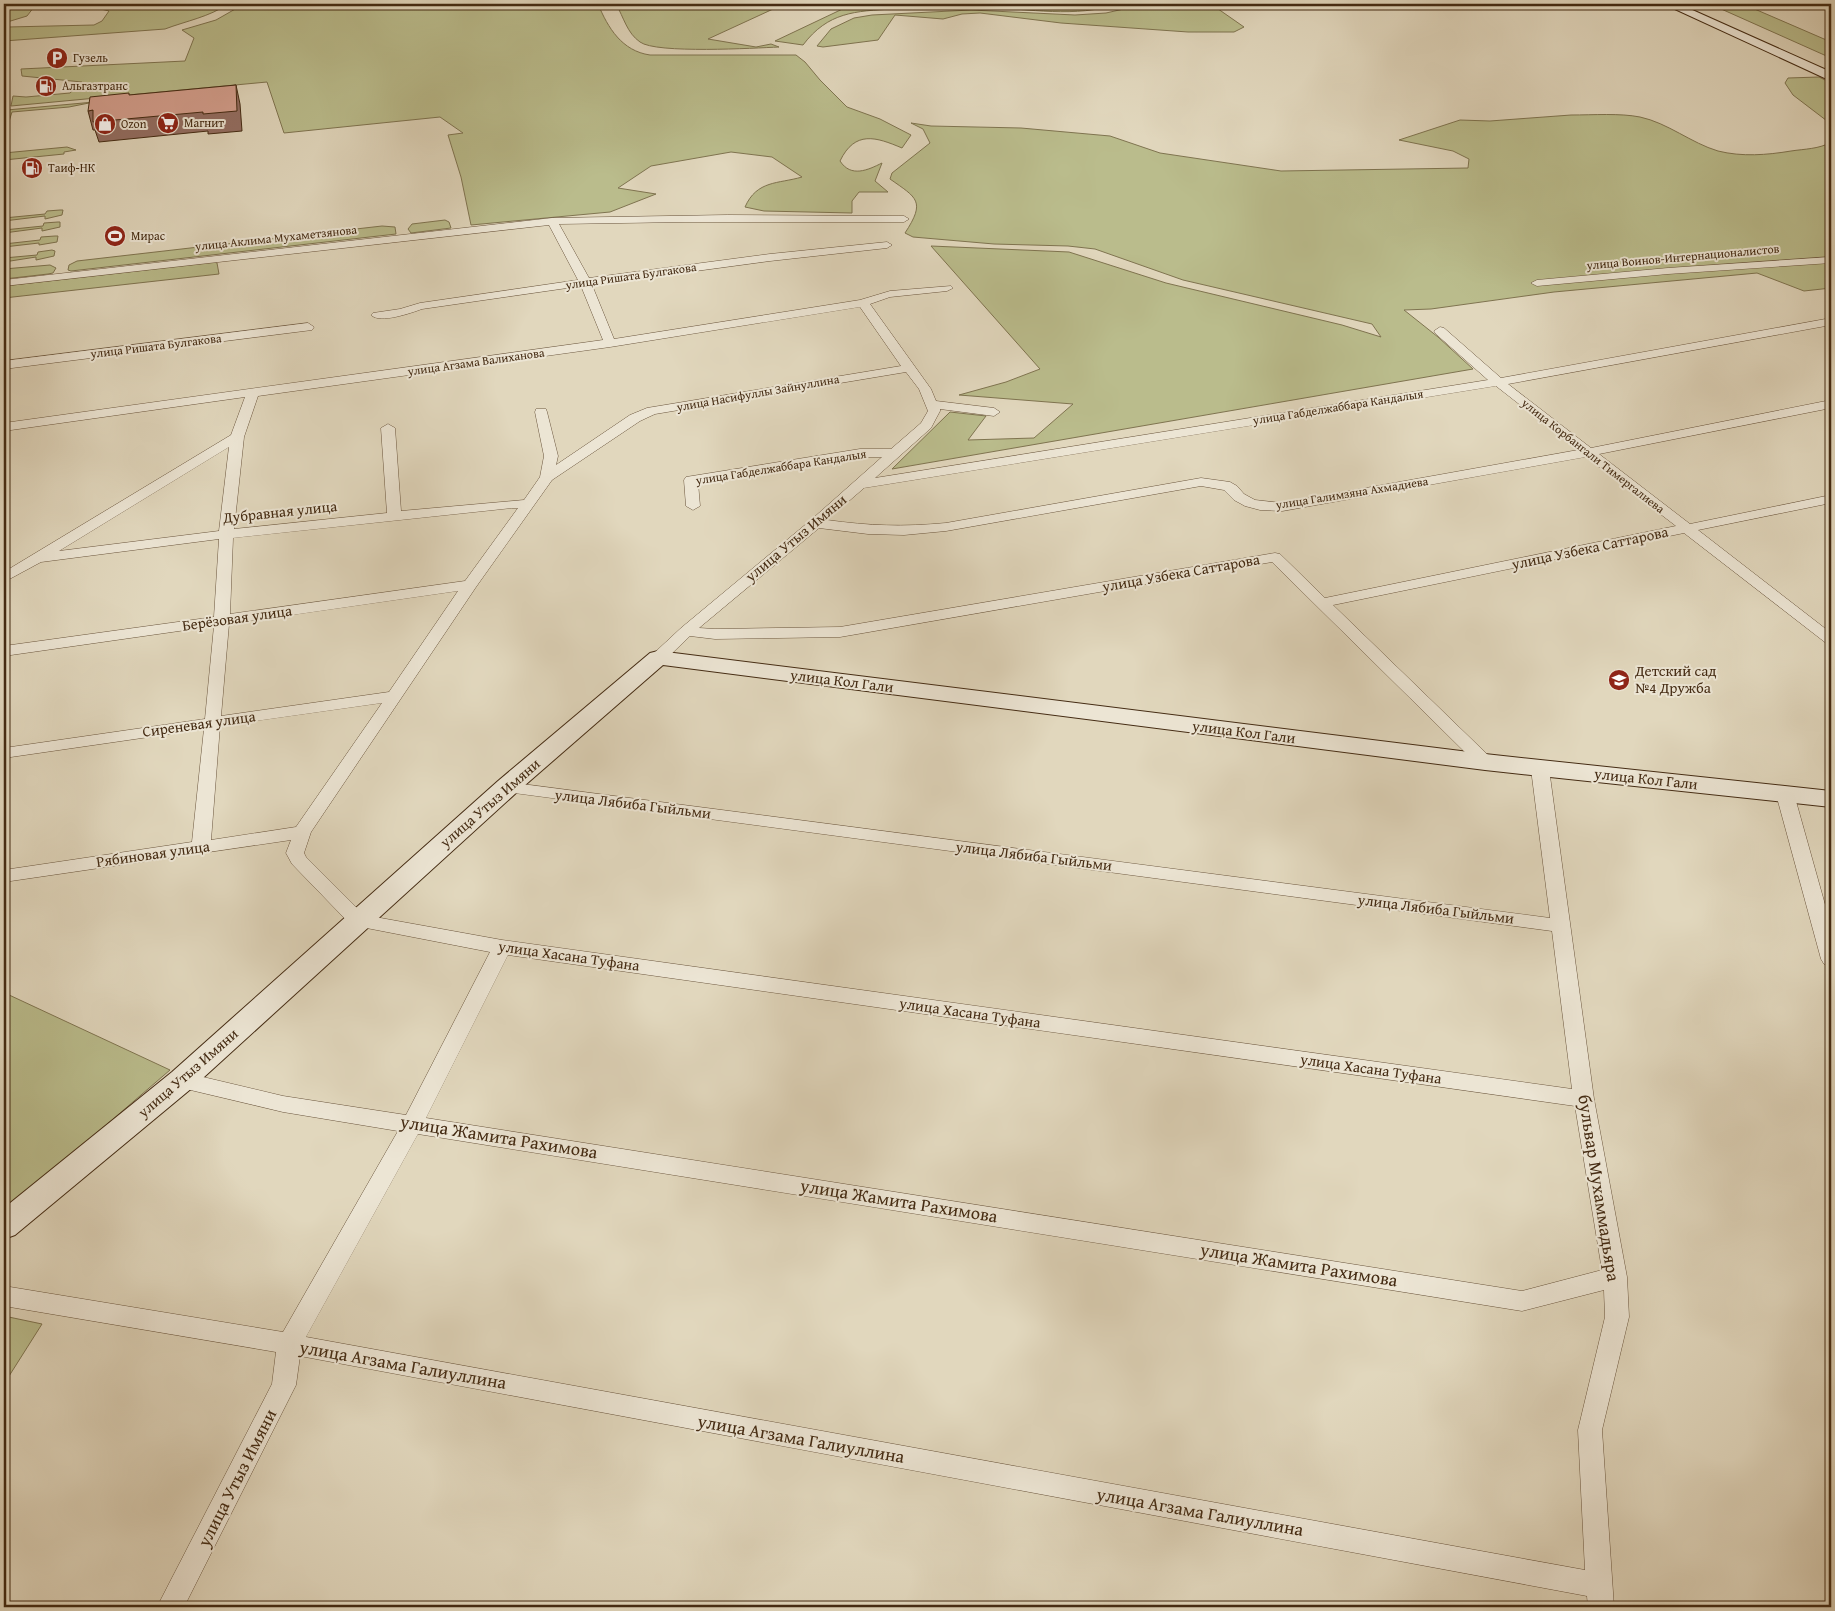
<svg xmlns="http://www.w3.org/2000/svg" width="1835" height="1611" viewBox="0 0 1835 1611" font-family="'Gentium Book Plus',serif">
	<rect width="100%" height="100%" fill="#e1d7bd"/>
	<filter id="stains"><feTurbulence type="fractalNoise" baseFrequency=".004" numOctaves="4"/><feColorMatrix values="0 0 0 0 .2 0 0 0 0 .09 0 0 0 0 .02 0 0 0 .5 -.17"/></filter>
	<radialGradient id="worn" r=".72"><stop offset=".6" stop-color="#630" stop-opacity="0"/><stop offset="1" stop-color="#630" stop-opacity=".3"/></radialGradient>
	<path fill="#babc8c" stroke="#7f7450" d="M96 4H118L120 6 151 4H228C209 17 186 21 165 29L4 41V29L8 27 94 25 102 21 109 11 101 9 102 6Z
		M244 4H598C608 28 622 51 650 55H796L805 62 820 80 847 107 880 119 911 135 902 148C876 137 855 130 840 161 851 178 868 170 882 163L875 181 888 192H859L852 201V213L764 211 745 207C757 180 778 184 802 177L772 157 731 152 651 166 618 188 656 194 610 212 471 225 461 177 448 135 463 133 440 117 284 133 267 82 11 106 13 96 26 97 70 93 82 82 22 76 21 69 185 61 194 38 182 30 216 20Z
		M616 4H784L708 39 756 47 771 44 779 47C755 48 656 54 640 42 627 33 624 18 616 4Z
		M853 4H1118C1076 18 1029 9 985 7 955 5 924 7 894 9 855 11 828 12 803 45L775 41Z
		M1133 4H1211L1244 27 1234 32H1188L1061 23 980 13 962 14 943 19 895 15 878 40 823 47 817 46 831 29 854 18 872 15 971 10 1075 15 1106 13 1128 8Z
		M1710 4H1743L1831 42V58Z
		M28 6 34 7 27 16 4 23V8Z
		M1819 77 1831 83V124L1793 95 1785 83 1788 78Z
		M94 102 69 107 12 112 7 128H4V119L7 110Z
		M1571 115C1593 115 1620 113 1640 117 1668 123 1691 143 1718 151 1742 157 1767 155 1791 151 1804 149 1820 149 1831 142V288L1804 291 1757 273 1554 292 1431 309 1404 310 1438 337 1473 369 892 469 950 412 986 416 968 440 1034 438 1073 404 959 395 1006 382 1040 369 931 246 1069 252 1166 283 1342 325 1381 337 1372 324 1183 280 1095 249 1068 246 994 244 913 237 905 233C926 201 917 198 890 179L892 173 930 143 923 129 911 123 931 126 1021 128 1110 136 1160 153 1281 171 1468 168 1469 159 1453 151 1399 140 1460 120 1490 121Z
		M67 147 76 150 64 152V154L4 160V153Z
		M60 210H63L62 215 45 219V216L4 221V218L45 214 47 211Z
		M445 220 449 222 451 228 411 233 408 229 412 224Z
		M58 222H60V227L42 231V228L4 233V230L43 226 44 223Z
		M382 226 395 227 396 234 71 271 68 270 69 265 77 261Z
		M55 236H58L57 242 39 245V243L4 247V244L40 240 41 237Z
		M52 250 55 251 54 256 36 260V257L4 262V258L37 255 38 252Z
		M215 262 217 263 219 274 4 298V286Z
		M50 265 56 268 53 273 48 274 4 279V269Z
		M4 994H7L170 1070 4 1213Z
		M4 1316 42 1324 4 1384Z"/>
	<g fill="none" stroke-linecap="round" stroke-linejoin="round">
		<g stroke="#6b563e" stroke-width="1">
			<path id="street" d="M728 215 904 216 909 219 904 222H684L559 224 589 278 770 254 887 242 892 245 887 248 770 261 592 285 614 339 860 300 890 291 951 286 953 288 947 291 890 297 870 304 931 389 936 401 994 408 1000 412 994 416 940 409V411L931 428 875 478 1488 380 1436 334 1434 331 1440 327 1444 328 1501 378 1831 318V325L1508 384 1591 448 1831 400V408L1599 454 1690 524 1831 495V503L1698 530 1831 633V645L1826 643 1684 533 1333 605 1491 758 1493 762 1491 766 1485 767 1479 766 1272 562 840 637 715 639 690 636 664 661H652L650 658 652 655 681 628 811 520 882 457H860L698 483 700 506 693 510 686 506 684 480 686 477 860 449H891L921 423 928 411 919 389 906 372 655 414 640 421 552 480 476 587 311 832 304 853 306 857 364 915 502 940 1572 1089 1552 931 507 792 501 791 498 787 501 783 507 782 1550 918 1531 769 1534 765 1540 764 1546 765 1549 769 1594 1099 1627 1277 1629 1317 1602 1430 1614 1607H1588L1587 1596 300 1356 296 1385 184 1607H157L272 1384 276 1352 4 1306V1286L283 1332 398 1131 283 1112 182 1088 175 1086 172 1080 175 1074 182 1072 283 1096 406 1115 490 952 351 925 292 864 286 853 291 840 4 882V870L192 842 204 729 4 758V748L205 719 214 626 4 656V646L214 617 219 539 41 562 4 582V572L231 435 245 397 4 431V423L603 340 581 286 422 309C411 313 380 324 371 315L373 313 400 309 420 303 578 280 549 225 4 286V280L552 218ZM860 307 901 366 647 408 630 415 556 465 558 456 547 412 546 409H536L535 412 544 456 540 477 524 500 401 511 395 428 388 424 381 428 387 513 234 529 244 437 258 396 610 347ZM1496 386 1578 450 1282 503 1255 500 1244 494 1237 486 1230 482 1201 478 946 523C903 527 870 526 827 520L864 488ZM229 447 219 531 59 551ZM1586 457 1676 526 1325 598 1280 554 1275 553 840 627 715 629 699 628 819 528 868 534 904 535 946 531 1201 486 1224 490 1234 500 1245 506 1260 510 1282 511ZM512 508H518L465 581 230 614 233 538ZM458 591 389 692 221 716 229 624ZM382 703 296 827 211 840 220 726ZM508 955 1575 1106 1602 1270 1522 1291 426 1118ZM418 1134 1522 1311 1604 1290 1605 1317 1578 1430 1585 1570 306 1337Z
				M1831 257V263L1668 274 1537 286 1531 283 1537 280 1668 268Z
				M308 323 314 327 312 330 4 369V361Z
				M1785 788 1791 790 1794 794 1831 926V966L1824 964 1821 959 1776 794 1779 790Z"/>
		</g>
		<g stroke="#442b13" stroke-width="2">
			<path id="secondary" d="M1664 4H1679L1831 72V81Z
				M658 651 1485 754 1831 791V807L1485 770 663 665 516 793 192 1088 15 1235 4 1239V1208L172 1072 498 781 650 653Z"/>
		</g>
		<use href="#street" fill="#ece5d4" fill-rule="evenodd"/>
		<use href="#secondary" fill="#ece5d4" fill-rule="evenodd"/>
	</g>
	<path fill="#946f63" stroke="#442b13" d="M236 85 240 104 242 131 208 134V131L99 142 95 130H93L88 111Z"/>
	<path fill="#d49f8e" stroke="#442b13" d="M236 85 237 111 203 114V112L93 122V110L88 111 90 97 129 93V95Z"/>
	<defs>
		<g id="parking-disc" transform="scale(1.125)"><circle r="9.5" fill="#8f2418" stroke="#ece5d4"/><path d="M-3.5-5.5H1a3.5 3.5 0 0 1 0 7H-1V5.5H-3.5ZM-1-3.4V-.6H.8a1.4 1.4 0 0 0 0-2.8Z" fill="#fff"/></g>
		<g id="fuel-disc" transform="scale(1.125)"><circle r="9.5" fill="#8f2418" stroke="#ece5d4"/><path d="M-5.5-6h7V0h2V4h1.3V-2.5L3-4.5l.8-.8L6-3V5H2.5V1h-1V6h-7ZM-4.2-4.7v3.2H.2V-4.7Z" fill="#fff"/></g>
		<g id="supermarket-disc" transform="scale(1.125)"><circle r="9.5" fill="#8f2418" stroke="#ece5d4"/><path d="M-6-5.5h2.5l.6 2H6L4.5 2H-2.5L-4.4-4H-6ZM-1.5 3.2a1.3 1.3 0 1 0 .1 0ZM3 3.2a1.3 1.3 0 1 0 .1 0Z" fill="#fff"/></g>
		<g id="shop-disc" transform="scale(1.125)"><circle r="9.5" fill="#8f2418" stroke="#ece5d4"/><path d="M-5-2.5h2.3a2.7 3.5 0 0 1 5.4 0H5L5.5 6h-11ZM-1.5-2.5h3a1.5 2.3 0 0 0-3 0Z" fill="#fff"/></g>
		<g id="stadium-disc" transform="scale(1.125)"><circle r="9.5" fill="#8f2418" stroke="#ece5d4"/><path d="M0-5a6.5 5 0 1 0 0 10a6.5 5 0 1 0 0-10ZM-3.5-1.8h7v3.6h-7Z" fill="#fff"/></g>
		<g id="school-disc" transform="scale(1.125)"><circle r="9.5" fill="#8f2418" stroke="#ece5d4"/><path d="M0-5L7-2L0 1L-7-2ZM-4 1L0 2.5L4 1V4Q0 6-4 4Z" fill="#fff"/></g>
	</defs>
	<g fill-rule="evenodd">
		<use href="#parking-disc" x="57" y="58"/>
		<use href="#fuel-disc" x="46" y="86"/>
		<use href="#supermarket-disc" x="168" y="123"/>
		<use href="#shop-disc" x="105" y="124"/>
		<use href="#fuel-disc" x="32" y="168"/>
		<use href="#stadium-disc" x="115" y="236"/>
		<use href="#school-disc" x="1619" y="680"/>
	</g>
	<g text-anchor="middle" stroke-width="4" stroke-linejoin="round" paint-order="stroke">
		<g font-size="12" fill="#442b13" stroke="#ece5d4" text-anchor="start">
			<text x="73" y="62">Гузель</text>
			<text x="62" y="90">Альгазтранс</text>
			<text x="184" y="127">Магнит</text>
			<text x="121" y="128">Ozon</text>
			<text x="48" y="172">Таиф-НК</text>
			<text x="131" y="240">Мирас</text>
		</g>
		<g font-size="12" fill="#442b13" stroke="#ece5d4">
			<text transform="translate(276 238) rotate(-6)" y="4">улица Аклима Мухаметзянова</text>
			<text transform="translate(1683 257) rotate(-5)" y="4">улица Воинов-Интернационалистов</text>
			<text transform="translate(631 276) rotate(-8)" y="4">улица Ришата Булгакова</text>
			<text transform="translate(156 346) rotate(-7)" y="4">улица Ришата Булгакова</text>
			<text transform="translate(476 362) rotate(-8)" y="4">улица Агзама Валиханова</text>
			<text transform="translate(758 393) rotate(-10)" y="4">улица Насифуллы Зайнуллина</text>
			<text transform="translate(1338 407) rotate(-9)" y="4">улица Габделжаббара Кандалыя</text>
			<text transform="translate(1593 456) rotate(38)" y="4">улица Корбангали Тимергалиева</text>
			<text transform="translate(781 467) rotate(-9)" y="4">улица Габделжаббара Кандалыя</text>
			<text transform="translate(1352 493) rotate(-9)" y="4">улица Галимзяна Ахмадиева</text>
		</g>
		<g font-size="15" fill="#442b13" stroke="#ece5d4">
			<text transform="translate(280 512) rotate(-6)" y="5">Дубравная улица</text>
			<text transform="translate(796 538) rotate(-40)" y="5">улица Утыз Имяни</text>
			<text transform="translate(1590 548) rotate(-12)" y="5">улица Узбека Саттарова</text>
			<text transform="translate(1181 573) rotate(-10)" y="5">улица Узбека Саттарова</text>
			<text transform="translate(237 618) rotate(-8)" y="5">Берёзовая улица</text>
			<text transform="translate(842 681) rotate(7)" y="5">улица Кол Гали</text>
			<text transform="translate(199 724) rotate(-8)" y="5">Сиреневая улица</text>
			<text transform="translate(1244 732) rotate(7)" y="5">улица Кол Гали</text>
			<text transform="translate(1646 779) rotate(6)" y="5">улица Кол Гали</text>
			<text transform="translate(490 803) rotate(-41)" y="5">улица Утыз Имяни</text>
			<text transform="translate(633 804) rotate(7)" y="5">улица Лябиба Гыйльми</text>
			<text transform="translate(153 854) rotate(-8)" y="5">Рябиновая улица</text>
			<text transform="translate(1034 856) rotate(7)" y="5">улица Лябиба Гыйльми</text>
			<text transform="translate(1436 909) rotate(7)" y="5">улица Лябиба Гыйльми</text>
			<text transform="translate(569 956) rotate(8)" y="5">улица Хасана Туфана</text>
			<text transform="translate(970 1013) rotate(8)" y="5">улица Хасана Туфана</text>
			<text transform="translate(1371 1069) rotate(8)" y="5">улица Хасана Туфана</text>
			<text transform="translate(188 1073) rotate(-41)" y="5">улица Утыз Имяни</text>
		</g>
		<g font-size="15" fill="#442b13" stroke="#ece5d4" text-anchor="start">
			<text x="1635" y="676">Детский сад<tspan x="1635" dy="17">№4 Дружба</tspan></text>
		</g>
		<g font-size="18" fill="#442b13" stroke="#ece5d4">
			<text transform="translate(499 1137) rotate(9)" y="6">улица Жамита Рахимова</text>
			<text transform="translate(1599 1188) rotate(81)" y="6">бульвар Мухаммадьяра</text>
			<text transform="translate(899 1201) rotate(9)" y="6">улица Жамита Рахимова</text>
			<text transform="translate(1299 1265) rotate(9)" y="6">улица Жамита Рахимова</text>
			<text transform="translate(403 1365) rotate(10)" y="6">улица Агзама Галиуллина</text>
			<text transform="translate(801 1439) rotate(10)" y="6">улица Агзама Галиуллина</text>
			<text transform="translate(237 1478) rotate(-63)" y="6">улица Утыз Имяни</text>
			<text transform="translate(1200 1512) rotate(10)" y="6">улица Агзама Галиуллина</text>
		</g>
	</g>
	<rect width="1835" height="1611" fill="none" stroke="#e1d7bd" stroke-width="20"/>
	<rect x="5" y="5" width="1825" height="1601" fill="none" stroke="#442b13" stroke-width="2.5"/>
	<rect x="10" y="10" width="1815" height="1591" fill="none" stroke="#442b13"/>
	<rect width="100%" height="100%" filter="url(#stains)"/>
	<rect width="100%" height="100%" fill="url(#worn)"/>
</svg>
